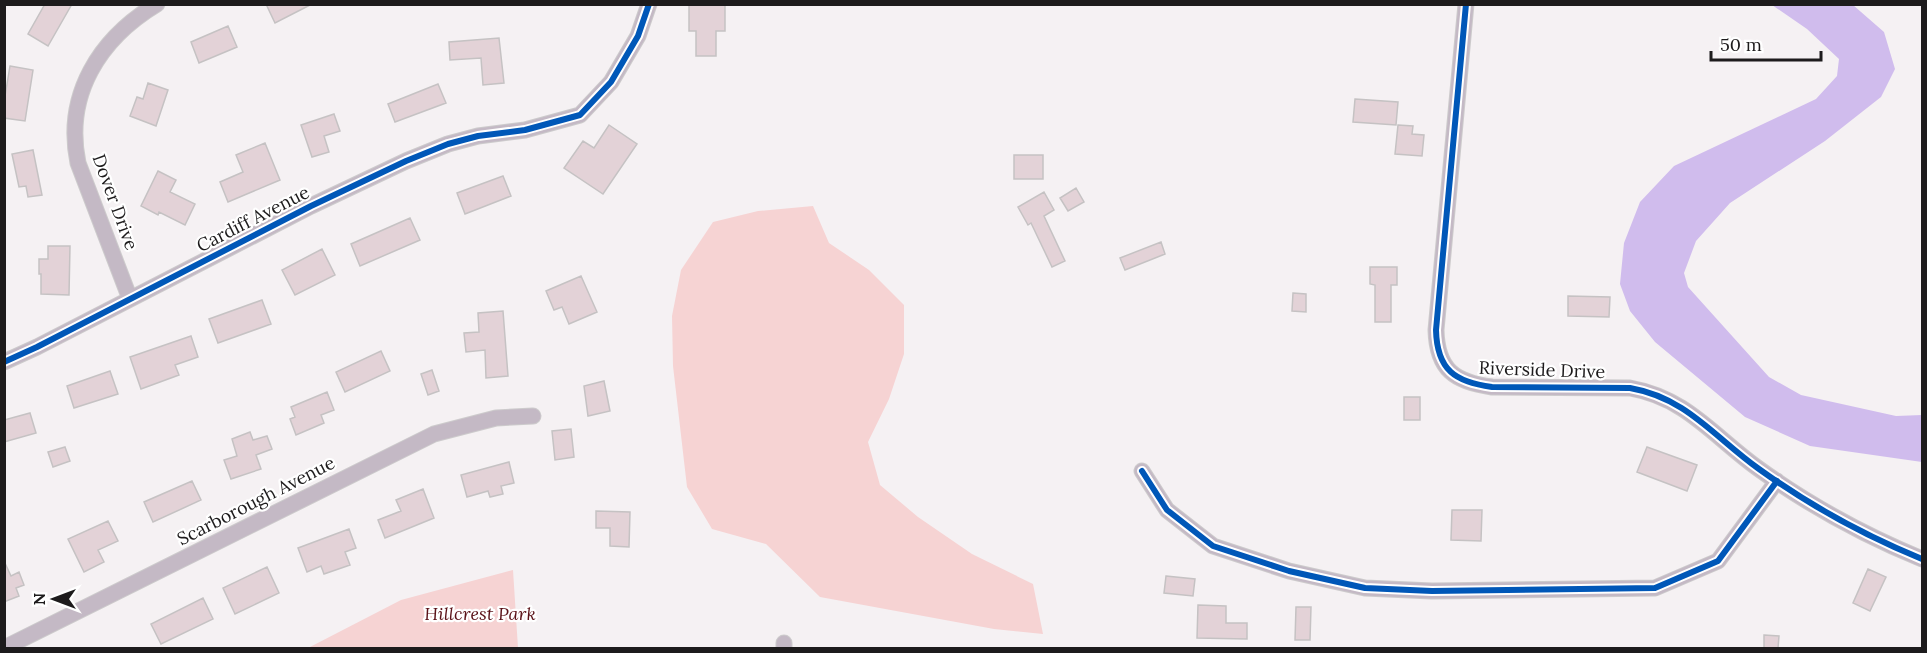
<svg xmlns="http://www.w3.org/2000/svg" width="1927" height="653" viewBox="0 0 1927 653" font-family="Lora,serif">
	<rect width="100%" height="100%" fill="#f5f1f3"/>
	<path fill="#f6d3d3" d="M813 206 829 243 869 270 904 305V354L889 399 868 442 880 485 918 517 972 554 1033 584 1043 634 994 629 820 597 766 544 712 529 687 487 673 366 672 316 681 270 713 222 758 211Z
		M513 570 518 648H308L401 600Z"/>
	<path fill="#d0bced" d="M1772 5H1853L1884 32 1895 69 1881 97 1825 141 1730 203 1696 241 1684 273 1688 287 1769 377 1801 395 1896 416 1922 415V462L1810 446 1745 417 1655 342 1630 311 1620 284 1624 243 1640 202 1674 166 1816 99 1837 76 1839 59 1807 29Z"/>
	<path fill="#e3d2d7" stroke="#c5c2c3" stroke-width="1.5" d="M45 4H72L48 46 28 34Z
		M266 4H312L275 23Z
		M689 4H725V31H716V56H696V31H689Z
		M228 26 237 47 199 63 191 42Z
		M499 38 504 83 483 85 481 58 450 60 449 42Z
		M10 66 33 70 25 121 4 118V102Z
		M148 83 168 90 156 126 130 116 137 97 143 99Z
		M438 84 446 103 395 122 388 104Z
		M1355 99 1398 102 1396 125 1353 122Z
		M334 114 340 131 324 136 329 152 312 157 301 125Z
		M609 125 637 144 603 194 564 168 583 141 594 148Z
		M1398 125 1413 126 1412 134 1424 135 1422 156 1395 154Z
		M265 143 280 180 228 202 220 182 243 172 236 155Z
		M33 150 42 195 28 197 26 186 19 187 12 154Z
		M1014 155H1043V179H1014Z
		M158 171 176 180 170 192 195 204 185 225 159 212 158 215 141 206Z
		M503 176 511 196 465 214 457 193Z
		M1076 188 1084 202 1068 211 1060 198Z
		M1044 192 1054 210 1044 216 1065 261 1052 267 1031 223 1028 225 1018 207Z
		M410 218 420 240 360 266 351 244Z
		M1161 242 1165 254 1125 270 1120 258Z
		M48 246H70L69 295 41 294V274H39V259H48Z
		M322 249 335 275 295 295 282 270Z
		M1370 267H1397V285H1391V322H1375V285L1370 284Z
		M581 276 597 312 569 324 562 307 554 310 546 291Z
		M1293 293 1306 294V312L1292 311Z
		M1568 296 1610 297 1609 317 1568 316Z
		M262 300 271 324 218 343 209 319Z
		M503 311 508 376 486 378 485 350 466 352 464 333 479 332 478 313Z
		M191 336 198 357 175 365 179 375 141 389 130 357Z
		M381 351 390 371 345 392 336 372Z
		M432 370 439 391 428 395 421 374Z
		M110 371 118 394 74 408 67 386Z
		M604 381 610 411 588 416 584 386Z
		M327 392 334 410 321 415 324 423 296 435 290 419 295 417 291 407Z
		M1404 397H1420V420H1404Z
		M30 413 36 433 4 442V420Z
		M571 429 574 457 555 460 552 431Z
		M250 432 253 440 267 436 272 449 256 455 261 469 231 479 224 460 237 456 232 439Z
		M65 447 70 461 53 467 48 452Z
		M1647 447 1697 465 1687 491 1637 472Z
		M509 462 514 483 501 486 503 494 490 497 488 491 467 497 461 475Z
		M192 481 201 500 153 522 144 502Z
		M423 489 434 518 385 538 378 520 401 511 396 500Z
		M1452 510H1482L1481 541 1451 540Z
		M596 511 630 512 629 547 610 546V528H596Z
		M108 521 118 541 98 550 104 562 84 572 68 539Z
		M349 529 356 548 345 552 350 565 324 574 321 566 307 572 298 548Z
		M4 561 11 576 19 572 24 585 16 588 19 596 4 602Z
		M267 567 279 593 235 614 223 588Z
		M1868 569 1886 577 1870 611 1853 603Z
		M1166 576 1195 579 1193 596 1164 593Z
		M203 598 213 619 161 644 151 624Z
		M1198 605 1226 606V623H1247V639L1197 638Z
		M1296 607H1311L1310 640H1295Z
		M1764 635 1779 636 1778 648H1764Z"/>
	<g fill="none" stroke-linecap="round" stroke-linejoin="round">
		<g stroke="#cdcbcc" stroke-width="17">
			<path id="minor" d="M1466 4 1436 330C1437 370 1455 382 1492 387L1630 388C1687 398 1714 437 1759 469 1809 505 1866 536 1922 559
				M130 299 78 163C64 95 99 39 157 4
				M4 362 37 347 311 206 406 161 448 144 478 136 525 130 580 115 611 82 638 36 649 4
				M1142 471 1167 510 1213 546 1289 571 1365 588 1432 591 1655 588 1718 561 1777 481
				M784 643V648
				M4 648 434 434 496 418 533 416"/>
		</g>
		<use href="#minor" stroke="#c4b9c5" stroke-width="15"/>
		<g stroke="#fff" stroke-width="10">
			<path id="cycleway" d="M1466 4 1436 330C1437 370 1455 382 1492 387L1630 388C1687 398 1714 437 1759 469 1809 505 1866 536 1922 559
				M4 362 37 347 311 206 406 161 448 144 478 136 525 130 580 115 611 82 638 36 649 4
				M1142 471 1167 510 1213 546 1289 571 1365 588 1432 591 1655 588 1718 561 1777 481"/>
		</g>
		<use href="#cycleway" stroke="#0057b8" stroke-width="6"/>
	</g>
	<g text-anchor="middle" stroke-width="4.5" stroke-linejoin="round" paint-order="stroke">
		<g font-size="18" fill="#1d1b1c" stroke="#fff">
			<text transform="translate(115 202) rotate(70)" y="6">Dover Drive</text>
			<text transform="translate(253 219) rotate(-27)" y="6">Cardiff Avenue</text>
			<text transform="translate(1542 370) rotate(2)" y="6">Riverside Drive</text>
			<text transform="translate(256 501) rotate(-27)" y="6">Scarborough Avenue</text>
		</g>
		<g font-size="18" font-style="italic" fill="#5a1117" stroke="#fff">
			<text x="480" y="620">Hillcrest Park</text>
		</g>
	</g>
	<rect width="1927" height="653" fill="none" stroke="#1d1b1c" stroke-width="12"/>
	<g transform="translate(54 599) rotate(270)" stroke="#ffffff" stroke-width="4.5" paint-order="stroke">
	<path d="M0-4.5L10 22L0 15L-10 22Z" fill="#1d1b1c"/>
	<text y="-9" font-size="16" font-weight="bold" text-anchor="middle" fill="#1d1b1c">N</text>
	</g>
	<path d="M1711 51v9h110v-9" fill="none" stroke="#1d1b1c" stroke-width="3"/>
	<text x="1720" y="51" font-size="18" fill="#1d1b1c" stroke="#ffffff" stroke-width="4.5" paint-order="stroke">50 m</text>
</svg>
